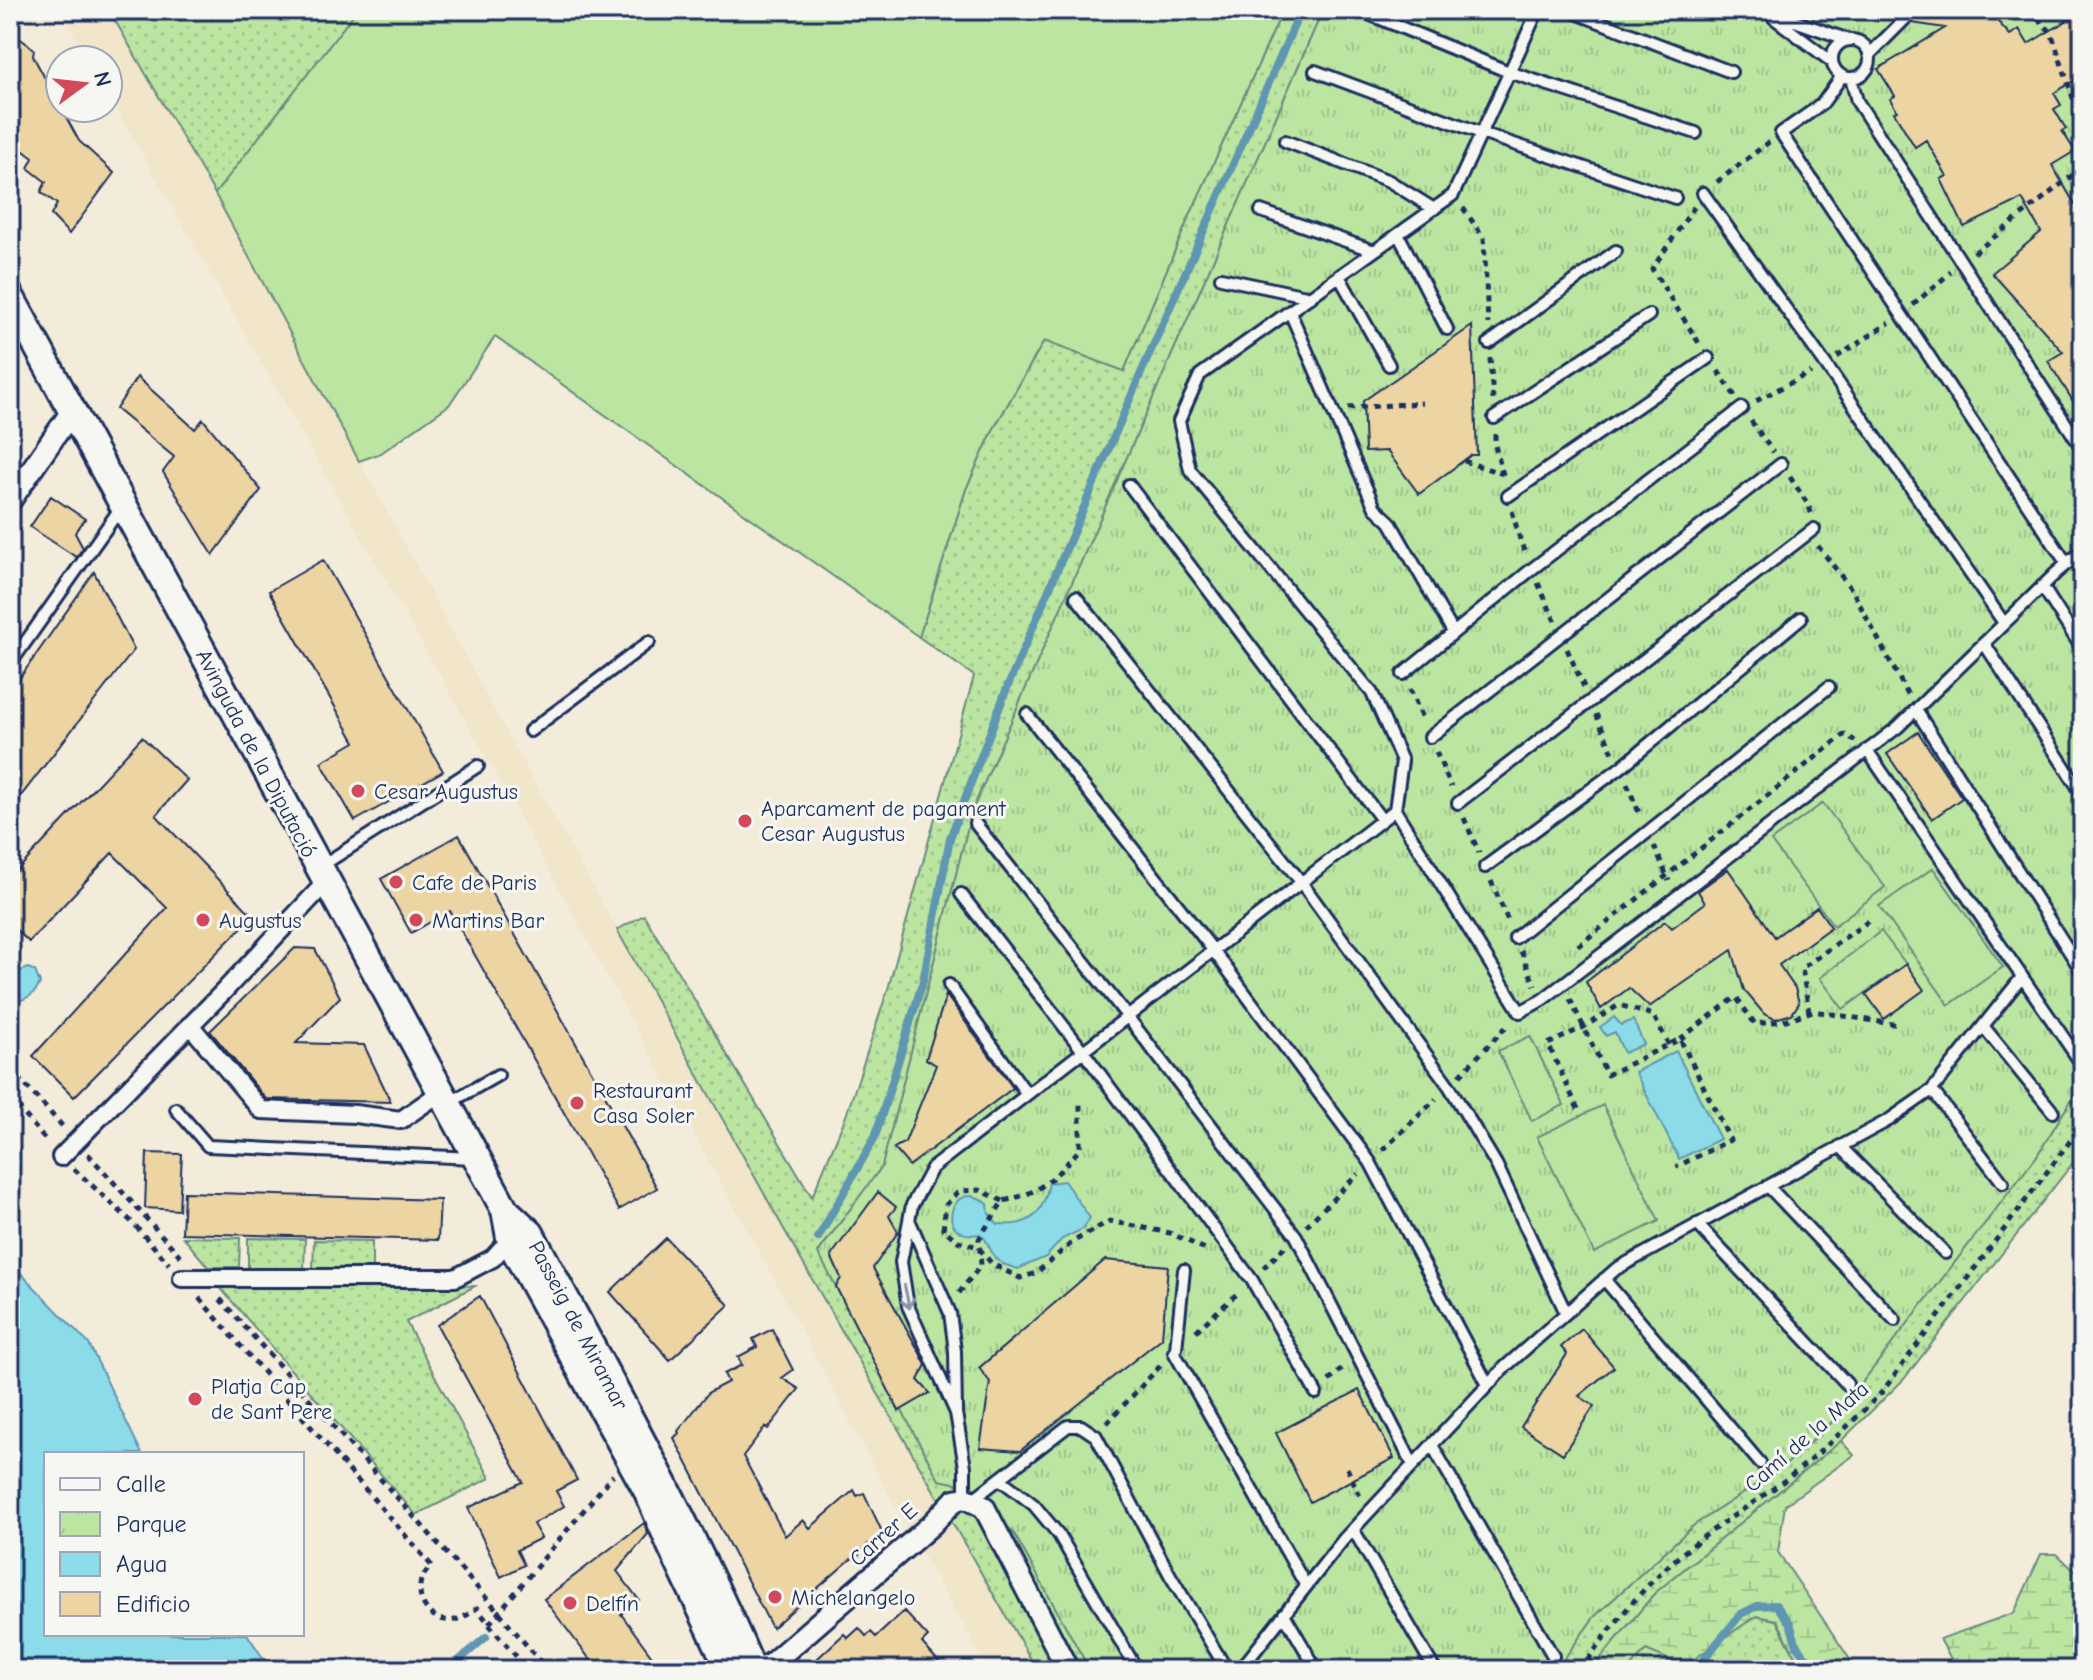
<svg xmlns="http://www.w3.org/2000/svg" width="2093" height="1680" viewBox="0 0 2093 1680" font-family="'Comic Neue',sans-serif">
	<defs>
		<pattern id="grass-dots" width="8" height="8" patternUnits="userSpaceOnUse" patternTransform="scale(2)"><rect width="8" height="8" fill="#bbe5a1"/><path d="M2 2h.1M6 6h.1" fill="none" stroke="#a0c58d" stroke-width="1.8" stroke-linecap="round"/></pattern>
		<pattern id="wetland-marsh" width="20" height="14" patternUnits="userSpaceOnUse" patternTransform="scale(2)"><rect width="20" height="14" fill="#bbe5a1"/><path d="M1 5h8M5 5V1M11 12h8M15 12V8" fill="none" stroke="#a0c58d"/></pattern>
		<pattern id="park-tufts" width="24" height="20" patternUnits="userSpaceOnUse" patternTransform="scale(2)"><rect width="24" height="20" fill="#bbe5a1"/><path d="M3 7l-1-3M5 7V3M7 7l1-3M15 17l-1-3M17 17v-4M19 17l1-3" fill="none" stroke="#a0c58d"/></pattern>
	</defs>
	<rect width="100%" height="100%" fill="#f3ecda"/>
	<filter id="ink" filterUnits="userSpaceOnUse"><feTurbulence type="fractalNoise" baseFrequency=".0125" numOctaves="2"/><feDisplacementMap in="SourceGraphic" scale="16" xChannelSelector="R" yChannelSelector="G"/><feConvolveMatrix kernelMatrix="1 2 1 2 8 2 1 2 1" color-interpolation-filters="sRGB"/></filter>
	<g filter="url(#ink)">
		<path fill="#f1e5ca" d="M61 10H109L215 194 504 728 617 930 804 1265 1037 1670H989L902 1519 768 1268 480 745 108 94V60H89Z"/>
		<path fill="url(#grass-dots)" stroke="#6b8a80" stroke-width="2" d="M109 10H357L215 194Z
			M1283 10H1323L972 811 882 1167 818 1252 973 1487 1015 1535 1090 1670H1037L804 1265 617 930 644 915 812 1197 846 1116 888 989 974 676 919 637 966 489 993 430 1044 341 1124 371 1186 224Z
			M2083 1081V1150L1904 1379 1841 1441 1655 1593 1591 1670H1556L1594 1617 1694 1525 1782 1468 1830 1424 2036 1157Z
			M183 1237 240 1238 239 1267H208Z
			M248 1238 305 1239 304 1269 248 1268Z
			M314 1240 372 1241V1270L313 1269Z
			M211 1277 475 1286 406 1322 490 1478 416 1515Z
			M1756 1616 1776 1620 1802 1670H1628L1646 1649 1746 1623Z"/>
		<path fill="url(#wetland-marsh)" stroke="#6b8a80" stroke-width="2" d="M1841 1441 1854 1455 1785 1505 1778 1552 1857 1670H1802L1777 1620 1756 1616 1684 1666 1646 1650 1628 1670H1591L1655 1593Z
			M2041 1554H2057L2083 1579V1670H1957L1940 1639 2014 1613Z"/>
		<path fill="url(#park-tufts)" stroke="#6b8a80" stroke-width="2" d="M1323 10H2083V1081L2036 1157 1830 1424 1782 1468 1694 1525 1594 1617 1556 1670H1090L1015 1535 973 1487 939 1480 818 1253 882 1166 972 811Z"/>
		<path fill="#bbe5a1" stroke="#6b8a80" stroke-width="2" d="M357 10H1283L1186 224 1124 371 1044 341 993 430 966 489 919 637 495 337 449 405 381 453 359 461 215 194Z
			M1823 803 1885 887 1834 926 1771 841Z
			M1933 868 2003 967 1949 1005 1879 906Z
			M1881 931 1906 964 1843 1009 1820 978Z
			M1530 1036 1564 1105 1532 1121 1498 1051Z
			M1603 1105 1659 1221 1594 1253 1537 1137Z"/>
		<path fill="#8cdbe9" stroke="#5f96b1" stroke-width="2" d="M28 968 35 971 40 983C35 995 28 998 16 1002L10 1013V975Z
			M1614 1017 1621 1025 1633 1020 1644 1044 1624 1053 1615 1032 1606 1036 1600 1027Z
			M1676 1051 1720 1139 1679 1159 1635 1072Z
			M1064 1181 1090 1218 1083 1229 1062 1239 1046 1257 1018 1269 1003 1264 995 1258 985 1239 980 1234C932 1242 951 1173 988 1204L989 1214 998 1224C1030 1227 1043 1215 1049 1183Z
			M10 1262 89 1344 142 1454H46V1634H247L271 1670H10Z"/>
		<g fill="none" stroke-linecap="round" stroke-linejoin="round">
			<path stroke="#5f96b1" stroke-width="8" d="M818 1238 875 1137 923 981 950 838 1005 693 1138 380 1301 10
				M448 1670 486 1637
				M1695 1670 1741 1614 1757 1606 1776 1605 1790 1623 1797 1646 1816 1670"/>
		</g>
		<path fill="#ecd4a3" stroke="#1b2f5e" stroke-width="2" d="M1922 10H1987L2010 35 2019 29 2028 44 2083 11V75L2054 93 2061 105 2054 109 2066 129 2062 131 2075 151 2052 165 2083 218V417L2048 361 2063 352 1992 273 2041 232 2022 199 1964 227 1941 179 1947 176 1926 140 1915 147 1894 112 1897 111 1890 99 1895 96 1878 69 1945 28 1912 23 1920 15Z
			M10 31 34 49 33 56 79 141 114 173 69 234 51 215 57 204 41 192 46 182 28 168 33 158 16 145 19 137 10 129Z
			M1472 326 1477 455H1471L1419 494 1387 451 1365 452 1363 401Z
			M137 377 195 429 203 419 261 490 213 555 163 472 174 457 116 409Z
			M51 496 85 519 75 533 83 548 76 557 30 527Z
			M323 560 443 771 355 821 321 762 355 742 269 591Z
			M94 572 134 650 10 810V692Z
			M1918 732 1962 798 1932 819 1887 754Z
			M142 737 187 780 156 815 253 916 74 1097 33 1056 167 908 112 853 29 942 10 924V878Z
			M459 835 657 1188 619 1210 450 911 411 933 381 879Z
			M1728 869 1775 937 1817 907 1831 927 1779 965 1795 988 1799 1003 1792 1014 1775 1019 1764 1014 1744 990 1732 950 1649 1007 1629 988 1601 1009 1586 982 1665 921 1672 928 1705 903 1698 891Z
			M295 948 315 949 340 997 296 1043 364 1045 391 1102 266 1099 210 1031Z
			M1906 964 1924 990 1884 1019 1866 994Z
			M946 995 1013 1088 909 1166 894 1148 905 1142 936 1065 926 1059Z
			M147 1153 182 1154 179 1210 145 1208Z
			M184 1192 440 1200 438 1240 182 1233Z
			M878 1192 896 1207 889 1216 898 1232 873 1268 920 1353 926 1365 918 1380 930 1393 899 1411 836 1287 841 1278 831 1256Z
			M666 1238 729 1305 670 1360 610 1292Z
			M1105 1260 1168 1266 1162 1338 1020 1451 980 1448 990 1382 979 1368Z
			M480 1296 577 1480 556 1491 564 1506 533 1524 541 1538 517 1550 524 1565 501 1577 468 1508 523 1482 437 1325Z
			M772 1329 793 1370 782 1378 799 1389 768 1429 765 1427 743 1456 785 1536 803 1520 810 1528 854 1490 857 1496 864 1493 885 1538 868 1544 856 1558 851 1559 772 1628 674 1438 679 1433 678 1431 709 1392 728 1382 724 1374 742 1365 738 1357 757 1347 753 1339Z
			M1582 1329 1614 1367 1579 1396 1594 1406 1563 1454 1521 1427 1567 1354 1561 1347Z
			M1359 1390 1394 1458 1310 1502 1276 1433Z
			M644 1523 648 1534 617 1571 639 1600 621 1614 662 1670H598L544 1599Z
			M904 1611 928 1637 922 1643 946 1670H805L844 1634 848 1638 859 1628 866 1636 871 1632 876 1637Z"/>
		<g fill="none" stroke-linecap="round" stroke-linejoin="round">
			<g stroke="#1b2f5e" stroke-width="16">
				<path id="service" d="M1359 10 1509 72 1696 133
					M1568 10 1731 72
					M1766 11 1849 40
					M1774 18 1832 62
					M1832 59a19 19 0 1 1 38 0a19 19 0 1 1-38 0Z
					M1869 55 1914 10
					M1315 71 1481 133 1675 198
					M1842 76 1822 104 1781 133 2067 564
					M1851 78 1857 101 2083 450
					M1285 141 1389 181 1434 209
					M1703 193 1826 365 2004 623
					M1261 211 1374 251
					M1398 234 1447 329
					M1339 276 1389 365
					M1221 278 1311 297
					M1290 312 1375 508 1390 522 1453 632
					M1489 343 1616 251
					M1494 418 1649 315
					M1129 485 1382 820
					M1508 496 1708 358
					M2042 586 2083 650
					M1076 597 1301 882 1449 1086 1496 1164 1566 1313
					M1984 643 2083 795
					M10 664 122 506
					M1403 674 1532 569 1742 408
					M1916 710 2083 973
					M1027 714 1213 950 1370 1162 1488 1385
					M530 731 649 642
					M1430 737 1781 464
					M1867 750 2083 1066
					M1458 803 1814 529
					M1395 810 1402 761 1372 693 1190 470 1179 421 1200 375 1453 195 1538 10
					M975 823 1127 1016 1296 1236 1413 1465
					M321 866 478 766
					M1485 867 1620 768 1801 618
					M961 894 1083 1051 1252 1280 1316 1393
					M1515 938 1829 687
					M949 985 1027 1094
					M1983 1026 2053 1112
					M1932 1090 2003 1183
					M449 1103 498 1075
					M176 1109 208 1146 474 1158
					M1840 1146 1945 1253
					M1768 1186 1895 1320
					M910 1222 950 1313 955 1351 956 1413 965 1467V1498
					M1697 1224 1847 1384
					M1604 1279 1760 1463
					M1176 1349 1184 1270
					M1174 1352 1306 1586
					M956 1413 908 1306 901 1262 912 1205 932 1168 1395 810 1520 1012 1542 1000 1898 727 2056 573 2083 550
					M1432 1445 1553 1656
					M1000 1479 1034 1505 1059 1535 1137 1670
					M972 1500 1068 1426H1081L1096 1436 1170 1575 1227 1670
					M1353 1529 1435 1670
					M1284 1614 1317 1670
					M1240 1670 1343 1540 1368 1513 1505 1367 1616 1269 1889 1120 1932 1090 2022 977"/>
			</g>
			<g stroke="#1b2f5e" stroke-width="22">
				<path id="pedestrian" d="M190 1025 261 1110 355 1114 401 1120 441 1092
					M61 1157 224 991 327 881
					M182 1278H455L493 1258 501 1249"/>
			</g>
			<g stroke="#1b2f5e" stroke-width="26">
				<path id="minor" d="M10 501 72 411
					M760 1670 771 1664 809 1631 931 1525 955 1500 965 1498 984 1507 1068 1670"/>
			</g>
			<g stroke="#1b2f5e" stroke-width="32">
				<path id="tertiary" d="M10 296 505 1210 511 1243 648 1492 672 1548 730 1670
					M505 1210 530 1233C607 1377 688 1520 752 1670"/>
			</g>
			<path stroke="#1b2f5e" stroke-width="5" stroke-dasharray="6 6" stroke-linecap="butt" d="M2029 10 2051 32 2083 128
				M1717 182 1769 142
				M1694 207 1652 269 1699 343
				M1463 208 1484 238 1488 324
				M1974 253 2083 167
				M1913 305 1951 272
				M1837 357 1889 323
				M1490 358 1493 400
				M1718 371 1735 396
				M1756 401 1811 372
				M1348 408 1422 403
				M1751 421 1773 452
				M1495 434V446L1504 478
				M1464 461 1503 474
				M1790 477 1809 506 1811 513
				M1512 511 1521 543 1526 555
				M1818 546 1852 590 1908 695
				M1538 583 1555 621
				M1567 649 1584 687
				M1410 689 1423 721
				M1596 714 1613 753
				M1436 752 1451 787
				M1627 784 1640 815
				M1464 818 1479 853
				M1654 846 1669 881
				M1491 881 1509 923
				M1578 946 1845 734 1855 741
				M1521 951 1535 986
				M1570 999 1607 1075 1680 1039 1730 1140 1676 1167
				M1809 1012 1802 968 1870 920
				M1680 1039 1736 997 1755 1024 1783 1021 1813 1011 1899 1025
				M10 1068 65 1129
				M1460 1075 1509 1024
				M10 1097 47 1142
				M1578 1109 1548 1044 1584 1027 1619 1005 1653 1015 1669 1045
				M1383 1150 1436 1099
				M88 1154 183 1259
				M74 1169 133 1223 169 1264
				M1003 1201 980 1190 959 1191 946 1205 943 1229 958 1241 978 1247 992 1264 1020 1278 1036 1273 1074 1241 1110 1221 1170 1233 1205 1249
				M1306 1226 1358 1174
				M1263 1268 1285 1247
				M959 1293 981 1265 979 1239 1003 1201C1044 1192 1053 1178 1080 1149V1104
				M199 1298 431 1565C428 1570 423 1575 421 1580 415 1603 433 1624 455 1620 464 1618 470 1613 477 1608L492 1628 528 1670
				M220 1299 499 1612 547 1670
				M1196 1331 1239 1292
				M1329 1381 1345 1366
				M1107 1423 1163 1363
				M1347 1468 1360 1496
				M489 1624 613 1475
				M1581 1670C1609 1629 1639 1591 1677 1558 1709 1530 1747 1508 1781 1483 1818 1456 1850 1424 1882 1392L2083 1124"/>
			<use href="#service" stroke="#f6f6f2" stroke-width="10"/>
			<use href="#pedestrian" stroke="#f6f6f2" stroke-width="16"/>
			<use href="#minor" stroke="#f6f6f2" stroke-width="20"/>
			<use href="#tertiary" stroke="#f6f6f2" stroke-width="26"/>
		</g>
		<defs><path id="oneway-shaft" d="M-6 0H5M1.5-3L5.5 0L1.5 3" fill="none" stroke-width="1.6" stroke-linecap="round" stroke-linejoin="round" transform="scale(2)"/></defs>
		<use stroke="#8892a8" href="#oneway-shaft" transform="translate(907 1297) rotate(78)"/>
	</g>
	<g fill="#d1495b" stroke="#f6f6f2" stroke-width="3">
		<circle cx="358" cy="791" r="8"/>
		<circle cx="745" cy="821" r="8"/>
		<circle cx="396" cy="882" r="8"/>
		<circle cx="203" cy="920" r="8"/>
		<circle cx="416" cy="920" r="8"/>
		<circle cx="577" cy="1103" r="8"/>
		<circle cx="195" cy="1399" r="8"/>
		<circle cx="775" cy="1597" r="8"/>
		<circle cx="570" cy="1603" r="8"/>
	</g>
	<g text-anchor="middle" stroke-width="6" stroke-linejoin="round" paint-order="stroke">
		<g font-size="22" fill="#1b2f5e" stroke="#f6f6f2">
			<text transform="translate(257 753) rotate(62)" y="8">Avinguda de la Diputació</text>
			<text transform="translate(579 1325) rotate(62)" y="8">Passeig de Miramar</text>
			<text transform="translate(1806 1436) rotate(-41)" y="8">Camí de la Mata</text>
			<text transform="translate(883 1534) rotate(-42)" y="8">Carrer E</text>
		</g>
		<g font-size="22" fill="#1b2f5e" stroke="#f6f6f2" text-anchor="start">
			<text x="374" y="799">Cesar Augustus</text>
			<text x="761" y="816">Aparcament de pagament<tspan x="761" dy="25">Cesar Augustus</tspan></text>
			<text x="412" y="890">Cafe de Paris</text>
			<text x="219" y="928">Augustus</text>
			<text x="432" y="928">Martins Bar</text>
			<text x="593" y="1098">Restaurant<tspan x="593" dy="25">Casa Soler</tspan></text>
			<text x="211" y="1394">Platja Cap<tspan x="211" dy="25">de Sant Pere</tspan></text>
			<text x="791" y="1605">Michelangelo</text>
			<text x="586" y="1611">Delfín</text>
		</g>
	</g>
	<rect width="2093" height="1680" fill="none" stroke="#f6f6f2" stroke-width="40"/>
	<rect x="20" y="20" width="2053" height="1640" fill="none" stroke="#1b2f5e" stroke-width="3" filter="url(#ink)"/>
	<rect x="44" y="1452" width="260" height="184" fill="#f6f6f2" stroke="#9ea6b7" stroke-width="2"/>
	<rect x="60" y="1478" width="40" height="12" fill="#f6f6f2" stroke="#9ea6b7" stroke-width="2"/>
	<text x="116" y="1492" font-size="24" fill="#1b2f5e">Calle</text>
	<rect x="60" y="1512" width="40" height="24" fill="url(#park-tufts)" stroke="#9ea6b7" stroke-width="2"/>
	<text x="116" y="1532" font-size="24" fill="#1b2f5e">Parque</text>
	<rect x="60" y="1552" width="40" height="24" fill="#8cdbe9" stroke="#9ea6b7" stroke-width="2"/>
	<text x="116" y="1572" font-size="24" fill="#1b2f5e">Agua</text>
	<rect x="60" y="1592" width="40" height="24" fill="#ecd4a3" stroke="#9ea6b7" stroke-width="2"/>
	<text x="116" y="1612" font-size="24" fill="#1b2f5e">Edificio</text>
	<g transform="translate(84 84) rotate(75)"><circle r="38" fill="#f6f6f2" stroke="#9ea6b7" stroke-width="2"/>
	<path d="M0-6L14 30L0 20L-14 30Z" fill="#d1495b"/>
	<text y="-12" font-size="22" font-weight="bold" text-anchor="middle" fill="#1b2f5e">N</text>
	</g>
</svg>
